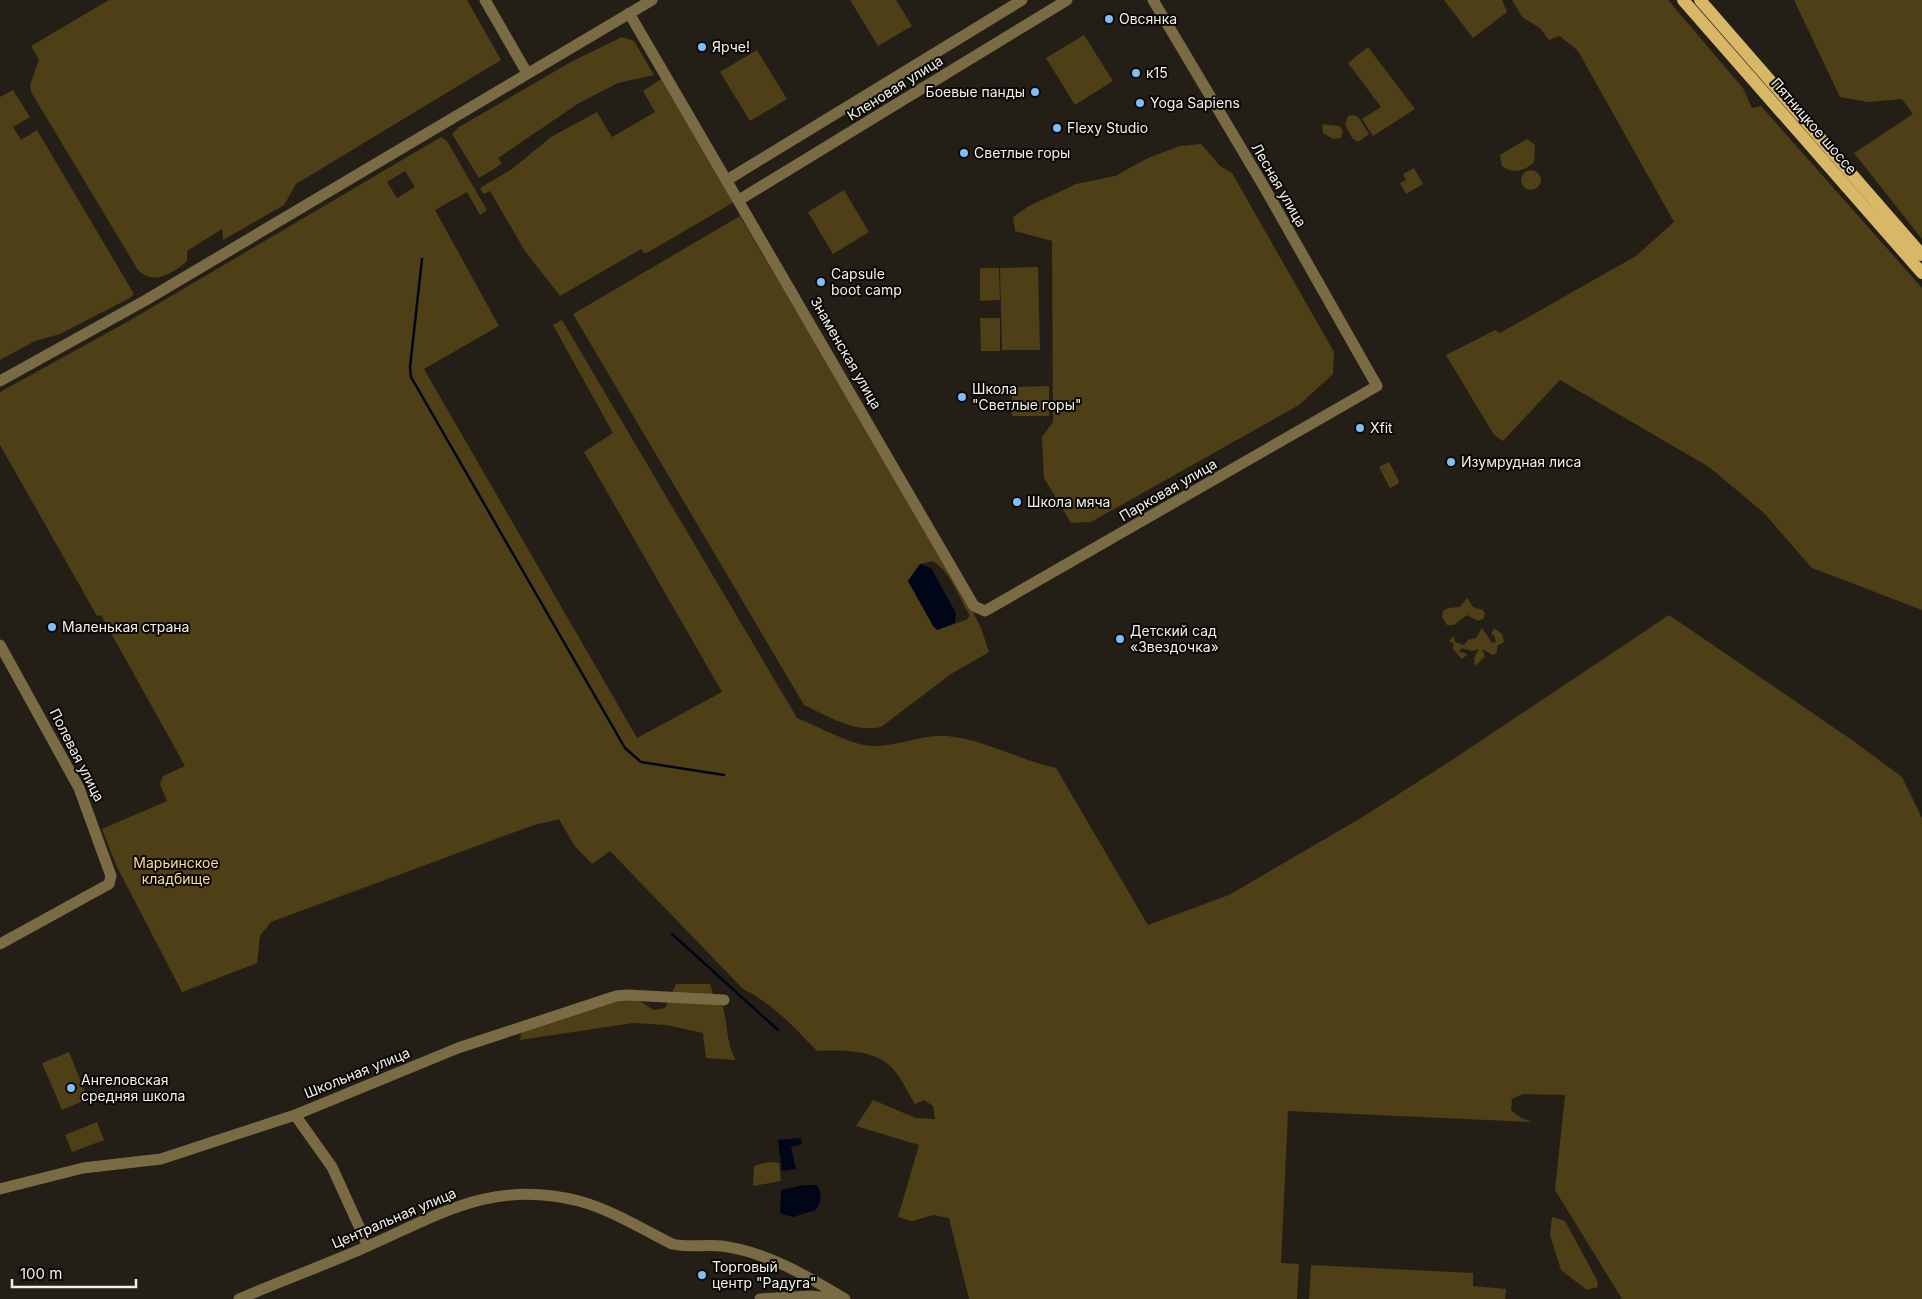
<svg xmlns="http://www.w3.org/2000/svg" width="1922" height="1299" viewBox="0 0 1922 1299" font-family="Inter,sans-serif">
	<rect width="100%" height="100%" fill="#231f16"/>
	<path fill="#4f3f17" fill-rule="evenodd" d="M109 0H467L501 60 296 184 284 205 223 240 222 229 187 251V261C173 273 154 286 138 270L31 92 30 85 39 60 31 46Z
		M850 0H896L912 26 878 46Z
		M1444 0H1502L1507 12 1473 38Z
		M1512 0H1668L1743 88 1752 108 1761 106 1922 288V610L1812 568 1763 512 1709 467 1560 380 1503 441 1494 435 1446 355 1495 330 1500 333 1636 256 1674 222 1578 51 1560 36 1549 40 1540 28 1522 17Z
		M1794 0H1922V239L1854 153 1913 114 1902 99 1868 102 1840 97Z
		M1084 35 1113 81 1075 105 1046 58Z
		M622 37 634 41 654 75 618 83 579 103 498 158 502 164 479 178 452 134 459 127 571 62Z
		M1368 47 1415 109 1373 136 1362 119 1381 107 1348 63Z
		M757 50 787 99 750 121 720 72Z
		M661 79 734 202 645 254 641 249 560 296 525 251 490 191 484 194 480 188 512 169 551 137 597 112 612 137 655 112 643 91Z
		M13 90 30 117 13 127 21 140 37 130 134 294 130 298 60 334 35 341 0 360V97Z
		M1353 115 1358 117 1369 134 1358 142 1352 138 1345 124 1348 116Z
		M1322 124 1340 126 1343 132 1341 138 1333 139 1323 133Z
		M441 137 447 141 487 210 480 215 467 192 435 210 499 326 424 369 637 738 722 692 584 452 613 433 553 325 562 320 797 718C814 725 847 742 864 745 891 750 920 734 947 736 986 740 1019 760 1056 768L1148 925 1229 895 1361 818 1452 760 1669 615 1852 740 1902 777 1922 818V1299H1622L1555 1190 1565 1095 1523 1094 1512 1099 1511 1110 1521 1118 1532 1122 1288 1111 1281 1263 1299 1264 1297 1299H969L949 1218 933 1215 912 1221 898 1217 919 1145 856 1126 873 1100 916 1118 935 1119 933 1106 924 1100 915 1104C909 1095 904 1083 897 1074 881 1049 843 1050 817 1051 794 1027 773 1004 743 989L610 851 592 864 574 845 559 819 534 825 271 922 260 936 257 963 182 992 116 865 102 829 167 801 160 784 163 776 185 766 101 615 97 616 0 445V392L127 322ZM405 171 415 187 397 198 387 182Z
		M1527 139 1535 145 1534 162C1525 171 1513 175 1502 166L1500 155Z
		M1201 144 1220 166 1232 173 1334 352 1333 374 1299 405 1091 522 1071 523 1044 478 1042 437 1053 422 1052 241 1015 231 1013 217 1029 206 1076 184 1115 176 1148 158 1180 146Z
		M1414 168 1423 184 1406 194 1400 183 1406 180 1403 174Z
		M1521 180a10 10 0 1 1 20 0a10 10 0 1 1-20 0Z
		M844 190 869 232 833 254 808 212Z
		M740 216 972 610 981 628 989 652 951 674 881 727C854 733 828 716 804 705L573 314ZM933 561C951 572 959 598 970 616L966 620 937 630 908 581 920 564Z
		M1038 267 1040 350H1002L1000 268Z
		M980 268H999L1000 300 980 301Z
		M980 318H1000V351H981Z
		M1049 386V416H1012V387Z
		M1389 462 1399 481 1398 484 1390 488 1379 467Z
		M1467 598 1473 607 1483 610 1485 614 1483 619 1478 621 1467 615 1454 625H1447L1442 617 1443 611 1448 608 1460 607Z
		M1482 628 1492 643 1496 642 1494 635 1491 634 1494 628 1502 634 1504 642 1497 646V652L1493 655 1482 649 1485 657 1475 666 1474 658 1479 649 1472 651 1462 648 1459 652 1465 653 1467 655 1462 659 1453 649 1454 644 1449 641 1454 636 1455 642 1464 645 1468 640 1476 638Z
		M676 984H710L716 1003 723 1007C728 1025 726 1044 736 1060L706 1058 703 1033 666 1025 633 1023 520 1040 521 1033C546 1024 618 992 641 1002 645 1004 650 1008 654 1010L665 1008Z
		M69 1052 88 1099 62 1110 42 1063Z
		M97 1122 104 1140 72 1152 65 1135Z
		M769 1162 779 1163 781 1181 753 1186 754 1166Z
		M1552 1217 1565 1221 1597 1280 1598 1287 1587 1290 1561 1270 1550 1235Z
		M1311 1265 1473 1273V1286L1506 1289 1505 1299H1309Z"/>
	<path fill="#000618" d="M920 564 931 568 956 613 955 623 937 630 933 626 908 581Z
		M801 1138 802 1144 791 1147 796 1169 782 1171 778 1140Z
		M804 1185H817C823 1194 821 1201 816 1210L793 1217 780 1213 781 1190Z"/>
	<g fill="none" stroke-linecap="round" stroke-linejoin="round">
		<path stroke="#000618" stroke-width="2.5" d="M422 259 410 367 411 377 625 748 641 762 724 775
			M672 934 778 1030"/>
		<path stroke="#7a6b45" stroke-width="11" d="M485 0 527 73
			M629 13 974 606 985 611 1377 386 1263 185 1153 0
			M727 180 1022 0
			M739 200 1067 0
			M0 381 146 300 652 0
			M0 645 79 788 111 876 109 884 0 944
			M295 1115 332 1167 368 1246
			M0 1189 83 1168 161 1159 295 1115 458 1048 616 996 628 995 724 1000
			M239 1299C279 1282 319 1267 359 1250 436 1217 490 1178 579 1201 612 1210 642 1229 672 1244 689 1248 705 1244 722 1246 767 1252 807 1276 845 1299
			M760 1299 810 1296 841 1299"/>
		<path stroke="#d8b766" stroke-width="12" d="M1683 0 1922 273
			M1700 0 1922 255"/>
	</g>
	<g fill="#7ebef9" stroke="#0b0906" stroke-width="2">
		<circle cx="1109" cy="19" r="5"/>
		<circle cx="702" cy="47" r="5"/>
		<circle cx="1136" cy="73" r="5"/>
		<circle cx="1035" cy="92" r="5"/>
		<circle cx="1140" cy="103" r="5"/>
		<circle cx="1057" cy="128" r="5"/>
		<circle cx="964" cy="153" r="5"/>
		<circle cx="821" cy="282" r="5"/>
		<circle cx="962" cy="397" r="5"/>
		<circle cx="1360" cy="428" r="5"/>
		<circle cx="1451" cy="462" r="5"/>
		<circle cx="1017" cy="502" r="5"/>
		<circle cx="52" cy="627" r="5"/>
		<circle cx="1120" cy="639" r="5"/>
		<circle cx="71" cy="1088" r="5"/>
		<circle cx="702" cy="1275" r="5"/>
	</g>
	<g text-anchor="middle" stroke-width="4" stroke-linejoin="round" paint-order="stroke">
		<g font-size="14" fill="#f2f0e9" stroke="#0b0906" text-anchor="start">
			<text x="1119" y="24">Овсянка</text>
			<text x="712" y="52">Ярче!</text>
			<text x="1146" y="78">к15</text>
			<text x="1025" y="97" text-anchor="end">Боевые панды</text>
			<text x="1150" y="108">Yoga Sapiens</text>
			<text x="1067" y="133">Flexy Studio</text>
			<text x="974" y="158">Светлые горы</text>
			<text x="831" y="279">Capsule<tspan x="831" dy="16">boot camp</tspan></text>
			<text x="972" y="394">Школа<tspan x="972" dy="16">"Светлые горы"</tspan></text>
			<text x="1370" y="433">Xfit</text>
			<text x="1461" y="467">Изумрудная лиса</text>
			<text x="1027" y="507">Школа мяча</text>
			<text x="62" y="632">Маленькая страна</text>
			<text x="1130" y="636">Детский сад<tspan x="1130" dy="16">«Звездочка»</tspan></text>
			<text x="81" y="1085">Ангеловская<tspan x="81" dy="16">средняя школа</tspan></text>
			<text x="712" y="1272">Торговый<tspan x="712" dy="16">центр "Радуга"</tspan></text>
		</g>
		<g font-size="14" fill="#f2f0e9" stroke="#0b0906">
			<text transform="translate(895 88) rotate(-32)" y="5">Кленовая улица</text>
			<text transform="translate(1814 126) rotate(49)" y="5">Пятницкое шоссе</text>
			<text transform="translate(1279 185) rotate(60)" y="5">Лесная улица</text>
			<text transform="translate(846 353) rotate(60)" y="5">Знаменская улица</text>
			<text transform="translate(1168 490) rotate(-30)" y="5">Парковая улица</text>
			<text transform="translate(77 755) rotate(63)" y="5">Полевая улица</text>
			<text transform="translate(357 1073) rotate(-22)" y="5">Школьная улица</text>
			<text transform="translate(394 1218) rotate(-23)" y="5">Центральная улица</text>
		</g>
		<g font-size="14" fill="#fbdd97" stroke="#0b0906">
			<text x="176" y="868">Марьинское<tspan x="176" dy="16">кладбище</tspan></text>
		</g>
	</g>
	<path d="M12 1279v8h124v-8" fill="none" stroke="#f2f0e9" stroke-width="2.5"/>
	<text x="20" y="1279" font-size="15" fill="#f2f0e9" stroke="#0b0906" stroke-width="4" paint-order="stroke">100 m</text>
</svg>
